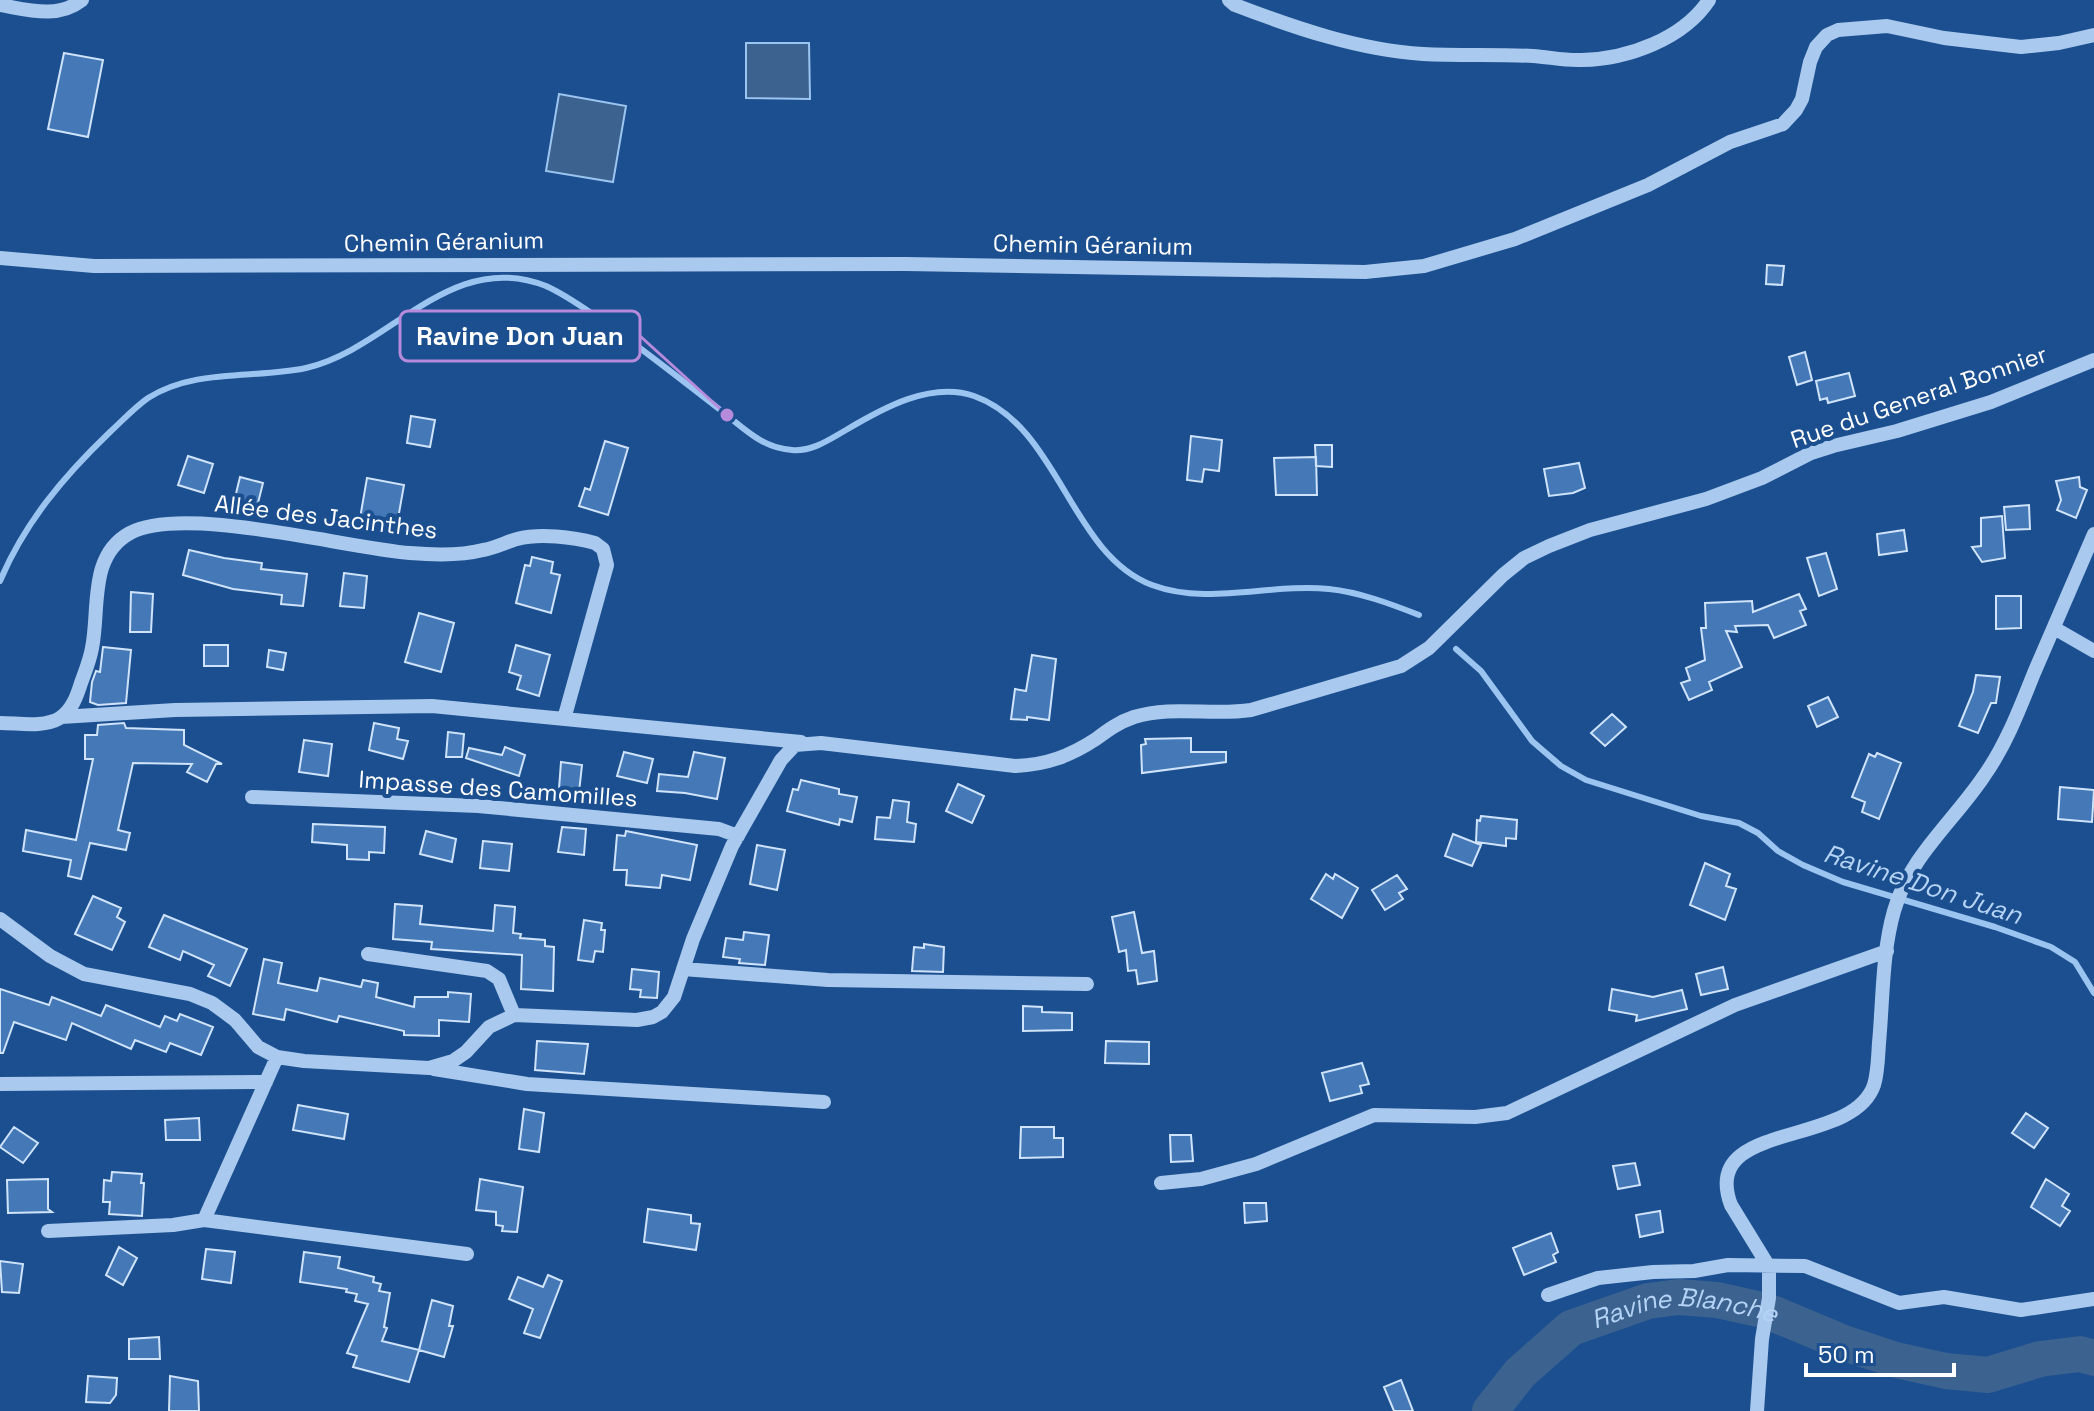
<svg xmlns="http://www.w3.org/2000/svg" width="2094" height="1411" viewBox="0 0 2094 1411" font-family="'Space Grotesk',sans-serif">
	<rect width="100%" height="100%" fill="#1b4f8f"/>
	<path fill="#3c6290" stroke="#9cc4f0" stroke-width="2" d="M746 43H809L810 99 746 98Z
		M559 94 626 106 613 182 546 171Z"/>
	<g fill="none" stroke-linecap="round" stroke-linejoin="round">
		<path stroke="#9cc4f0" stroke-width="6" d="M0 581C25 522 64 476 110 432 122 421 135 407 148 398 195 368 255 379 306 368 390 349 450 248 546 286 564 294 581 306 597 317 639 346 679 378 719 409 743 427 761 448 792 450 812 452 830 439 846 430 883 408 931 381 974 396 1059 426 1070 554 1152 585 1208 606 1270 583 1329 589 1359 592 1391 604 1419 615
			M1456 649 1481 671 1532 741 1561 766 1586 780 1701 816 1739 823 1758 833 1778 851 1803 865 1843 882 1995 927 2051 947 2075 962 2094 993"/>
		<path stroke="#3c6290" stroke-width="36" id="s1" d="M1490 1411 1520 1373 1571 1328 1648 1301 1679 1297 1717 1300 1767 1311 1844 1343 1896 1360 1946 1371 1988 1375 2040 1359 2080 1354 2094 1358"/>
	</g>
	<path fill="#4478b7" stroke="#cfe3fa" stroke-width="2" d="M64 53 103 60 88 137 48 129Z
		M1767 265 1784 266 1782 285 1766 284Z
		M1805 352 1812 380 1797 385 1789 357Z
		M1849 373 1855 396 1828 403 1827 398 1820 400 1816 381Z
		M411 416 435 420 430 447 407 443Z
		M1191 436 1222 440 1219 471 1204 469 1202 482 1187 480Z
		M605 441 628 448 608 515 579 506 585 488 590 490Z
		M1315 445H1332V467L1316 466Z
		M188 456 213 464 204 493 178 485Z
		M1316 457 1317 495H1276L1274 458Z
		M1579 463 1585 488 1573 493 1549 496 1544 469Z
		M240 477 263 483 256 511 233 506Z
		M2079 477 2080 487 2087 490 2076 518 2057 510 2061 500 2056 481Z
		M367 478 404 485 396 530 359 524Z
		M2029 505 2030 529 2006 530 2004 507Z
		M2002 516 2005 558 1982 562 1972 547 1981 546V518Z
		M1904 530 1907 551 1879 555 1877 534Z
		M189 550 224 558 262 563 261 569 307 574 303 606 281 604 282 595 233 589 183 575Z
		M1826 553 1837 589 1819 596 1807 558Z
		M532 557 553 562 551 573 560 575 551 613 516 603 525 565 530 566Z
		M344 573 367 576 364 608 340 606Z
		M131 592 153 594 151 632H130Z
		M1799 594 1806 609 1800 611 1806 625 1774 638 1768 625 1735 626 1737 632 1726 631 1742 667 1709 682 1712 690 1689 700 1681 683 1690 680 1686 668 1705 660 1701 628H1706L1705 603 1752 601 1753 612Z
		M1996 596H2021V628L1996 629Z
		M419 613 454 623 441 672 405 662Z
		M204 645H228V666H204Z
		M516 645 550 655 539 696 517 689 521 676 509 672Z
		M103 647 131 650 126 703 98 705 90 702 92 682 96 671 100 672Z
		M269 650 286 653 283 670 267 667Z
		M1032 655 1056 659 1049 720 1027 717V720L1011 719 1015 689 1026 691Z
		M1976 675 2000 677 1996 703H1991L1978 733 1959 726 1973 692Z
		M1828 697 1838 717 1817 727 1808 706Z
		M1612 714 1626 727 1605 746 1591 733Z
		M124 723 126 728 184 730V745L222 764H216L207 782 187 772 192 764 133 763 118 830 130 833 126 850 90 843 81 879 68 876 71 860 23 851 26 830 76 840 93 759H85V735H97L98 725Z
		M374 723 399 728 397 739 408 741 403 759 369 750Z
		M448 732 464 734 462 757H446Z
		M1191 738V752H1226V762L1142 773 1141 745 1146 744 1145 739Z
		M304 740 332 744 328 776 299 772Z
		M505 747 525 755 519 776 466 758 469 748 502 755Z
		M624 752 653 759 647 783 617 776Z
		M694 752 725 758 717 799 685 793 657 791 659 774 688 777Z
		M1877 753 1901 763 1879 819 1862 812 1865 802 1852 797 1869 754 1875 757Z
		M561 762 582 765 579 792 559 789Z
		M801 780 839 789V794L857 797 852 822 840 819 839 825 787 811 793 789 798 790Z
		M958 784 984 796 972 823 946 811Z
		M2060 787 2094 790 2092 822 2058 819Z
		M893 800 909 802 907 822 916 824 914 842 875 839 877 817 890 818Z
		M1481 816 1517 820 1516 839 1506 838V846L1476 842 1477 820 1480 821Z
		M313 824 385 827 384 853 369 852V860L347 859V845L312 842Z
		M562 827 586 829 584 855 558 852Z
		M426 831 456 839 452 862 420 854Z
		M626 831 697 845 690 880 662 875 660 888 626 885 627 870H614L617 835 625 836Z
		M1453 834 1481 845 1472 866 1445 856Z
		M483 841 512 844 509 871 480 868Z
		M757 845 785 850 777 890 750 884Z
		M1705 863 1730 874 1726 886 1736 889 1725 920 1690 905Z
		M1326 874 1333 879 1335 874 1358 888 1342 918 1311 899Z
		M1397 875 1407 889 1399 893 1403 899 1385 910 1372 890Z
		M93 896 121 908 117 917 125 922 112 950 75 934Z
		M395 904 422 906 420 924 493 931 495 905 515 907 513 933 521 934 520 938 545 940V946L554 947 553 991 521 989 522 955 431 949 432 942 393 939Z
		M1134 912 1142 953 1154 951 1157 981 1138 984 1136 970 1128 971 1126 950 1119 952 1112 917Z
		M164 915 247 949 230 986 208 976 214 965 183 951 180 960 149 947Z
		M584 920 602 923 601 930H605L603 952 595 951 593 962 578 960Z
		M744 932 769 935 765 965 739 963 740 959 723 957 726 938 743 940Z
		M924 944 944 947 943 972 912 971 914 947 924 948Z
		M264 959 282 963 278 983 317 991 320 978 361 987 363 980 378 983 376 997 414 1007 415 997H448V992L471 994 469 1022 439 1020V1036L404 1035V1031L339 1016 337 1022 286 1009 284 1020 253 1014Z
		M1723 967 1728 989 1701 995 1696 974Z
		M632 969 659 972 657 998 640 997 641 990 630 989Z
		M0 989 49 1005 52 997 101 1016 106 1005 160 1027 165 1016 177 1021 180 1014 213 1027 201 1055 170 1043 166 1052 135 1040 131 1049 72 1023 66 1040 14 1022 3 1053H0Z
		M1612 989 1653 997 1682 990 1687 1009 1636 1021 1637 1015 1609 1010Z
		M1023 1006 1042 1007V1012L1072 1013V1030L1023 1031Z
		M537 1041 588 1044 584 1074 535 1070Z
		M1106 1041 1149 1042V1064L1105 1063Z
		M1362 1063 1369 1084 1360 1086 1362 1093 1330 1101 1322 1073Z
		M298 1105 348 1114 344 1139 293 1130Z
		M524 1109 544 1113 539 1152 519 1149Z
		M2026 1113 2048 1128 2034 1148 2012 1133Z
		M199 1118 200 1140H166L165 1120Z
		M14 1127 38 1143 23 1163 0 1147Z
		M1021 1127H1054V1138H1063V1157L1020 1158Z
		M1170 1135H1191L1193 1161 1171 1162Z
		M1635 1163 1640 1185 1618 1189 1613 1166Z
		M112 1172 142 1174 141 1183H144L142 1216 109 1214 110 1202H103L104 1180 111 1181Z
		M48 1179V1209L52 1212 8 1213 7 1180Z
		M480 1179 523 1187 517 1232 502 1231 503 1226 496 1225V1212L476 1210Z
		M2046 1179 2069 1194 2062 1206 2070 1211 2060 1226 2031 1207Z
		M1244 1203H1266L1267 1221 1245 1223Z
		M648 1209 691 1215V1223L700 1224 696 1250 644 1242Z
		M1660 1211 1663 1232 1640 1237 1636 1215Z
		M1551 1233 1558 1252 1553 1255 1556 1262 1524 1275 1513 1248Z
		M119 1247 137 1258 123 1285 106 1275Z
		M206 1249 235 1252 231 1283 202 1279Z
		M304 1252 340 1257 338 1268 374 1277 373 1282 381 1284 379 1291 390 1293 384 1327 387 1328 382 1341 419 1350 409 1382 353 1367 357 1356 347 1353 368 1304 355 1301 357 1294 346 1292 347 1289 300 1282Z
		M0 1261 23 1264 19 1293 2 1292Z
		M548 1275 562 1281 540 1338 524 1333 533 1309 509 1299 518 1277 543 1287Z
		M432 1300 453 1306 449 1326H453L444 1357 419 1350Z
		M159 1337 160 1359H129V1339Z
		M88 1376 117 1378 116 1395 110 1403 86 1402Z
		M170 1376 198 1381 199 1411H169Z
		M1401 1380 1413 1411H1394L1384 1387Z"/>
	<g fill="none" stroke-linecap="round" stroke-linejoin="round">
		<path stroke="#a9c9ee" stroke-width="14" d="M1229 0 1235 5C1295 28 1359 50 1423 54 1460 56 1497 54 1533 56 1549 57 1565 61 1582 60 1628 59 1683 39 1709 0
			M0 5C29 10 58 19 82 0
			M0 258 94 266 906 264 1365 272 1424 266 1515 239 1648 185 1730 142 1783 124 1796 110 1802 99 1810 62 1816 47 1827 35 1838 30 1887 26 1944 38 2021 47 2059 43 2094 35
			M2054 628 2094 651
			M61 717 175 710 432 706 801 742
			M0 723C19 723 43 728 60 718 72 710 77 696 81 683 85 672 90 660 92 648 100 609 88 556 130 533 183 504 345 548 410 553 434 555 460 556 483 550 495 548 506 542 517 539 540 533 573 537 595 543L603 549 607 565 564 719
			M252 797 478 806 719 829 738 836
			M0 919 50 956 84 974 190 994 212 1003 235 1020 258 1047 277 1057 304 1061 429 1068 453 1061 466 1052 489 1027 514 1015 637 1020 653 1017 662 1012 674 997 693 939 732 846 781 760 795 745 821 743 1015 766C1046 765 1070 756 1096 739 1108 730 1119 722 1134 717 1173 705 1211 716 1251 710L1401 666 1429 648 1503 575 1524 558 1549 546 1590 530 1706 499 1762 478 1811 453 1833 446 1897 431 1991 402 2094 360
			M368 954 487 971 499 979 514 1015
			M683 969 828 980 1087 984
			M434 1069 527 1084 824 1102
			M0 1084 266 1082
			M1161 1183 1201 1179 1256 1164 1374 1115 1475 1117 1507 1113 1735 1005 1887 951
			M204 1220 467 1254
			M48 1231 173 1225 204 1220 277 1057
			M1548 1295 1598 1278 1653 1272 1694 1271 1728 1265 1805 1266 1899 1303 1944 1297 2021 1310 2094 1299
			M1757 1411 1762 1339 1769 1298V1267L1731 1205C1699 1119 1852 1149 1874 1085 1878 1072 1878 1057 1879 1043 1883 1000 1882 953 1894 911 1909 857 1954 821 1984 776 2006 745 2020 708 2034 673 2054 627 2074 581 2094 534"/>
	</g>
	<g text-anchor="middle" stroke-width="8" stroke-linejoin="round" paint-order="stroke">
		<g font-size="24" fill="#fff" stroke="#1b4f8f">
			<text transform="translate(444 242) rotate(-1)" y="8">Chemin Géranium</text>
			<text transform="translate(1093 245) rotate(1)" y="8">Chemin Géranium</text>
			<text transform="translate(1919 397) rotate(-19)" y="8">Rue du General Bonnier</text>
			<text transform="translate(326 517) rotate(7)" y="8">Allée des Jacinthes</text>
			<text transform="translate(498 789) rotate(4)" y="8">Impasse des Camomilles</text>
		</g>
		<g font-size="26" font-style="italic" fill="#b5d3f5" stroke="#1b4f8f">
			<text transform="translate(1923 884) rotate(18)" y="9">Ravine Don Juan</text>
			<text dy="9" stroke="none"><textPath href="#s1" startOffset="234">Ravine Blanche</textPath></text>
		</g>
	</g>
	<path fill="none" stroke="#b68bdc" stroke-width="3" d="M727 415L640 336"/>
	<circle fill="#b68bdc" stroke="#1b4f8f" stroke-width="3" cx="727" cy="415" r="8"/>
	<rect fill="#1b4f8f" stroke="#b68bdc" stroke-width="3" x="400" y="311" width="240" height="50" rx="8"/>
	<g font-size="26" text-anchor="middle" font-weight="bold" fill="#fff">
		<text x="520" y="345">Ravine Don Juan</text>
	</g>
	<path d="M1806 1363v12h148v-12" fill="none" stroke="#ffffff" stroke-width="4"/>
	<text x="1818" y="1363" font-size="24" fill="#ffffff" stroke="#1b4f8f" stroke-width="6" paint-order="stroke">50 m</text>
</svg>
